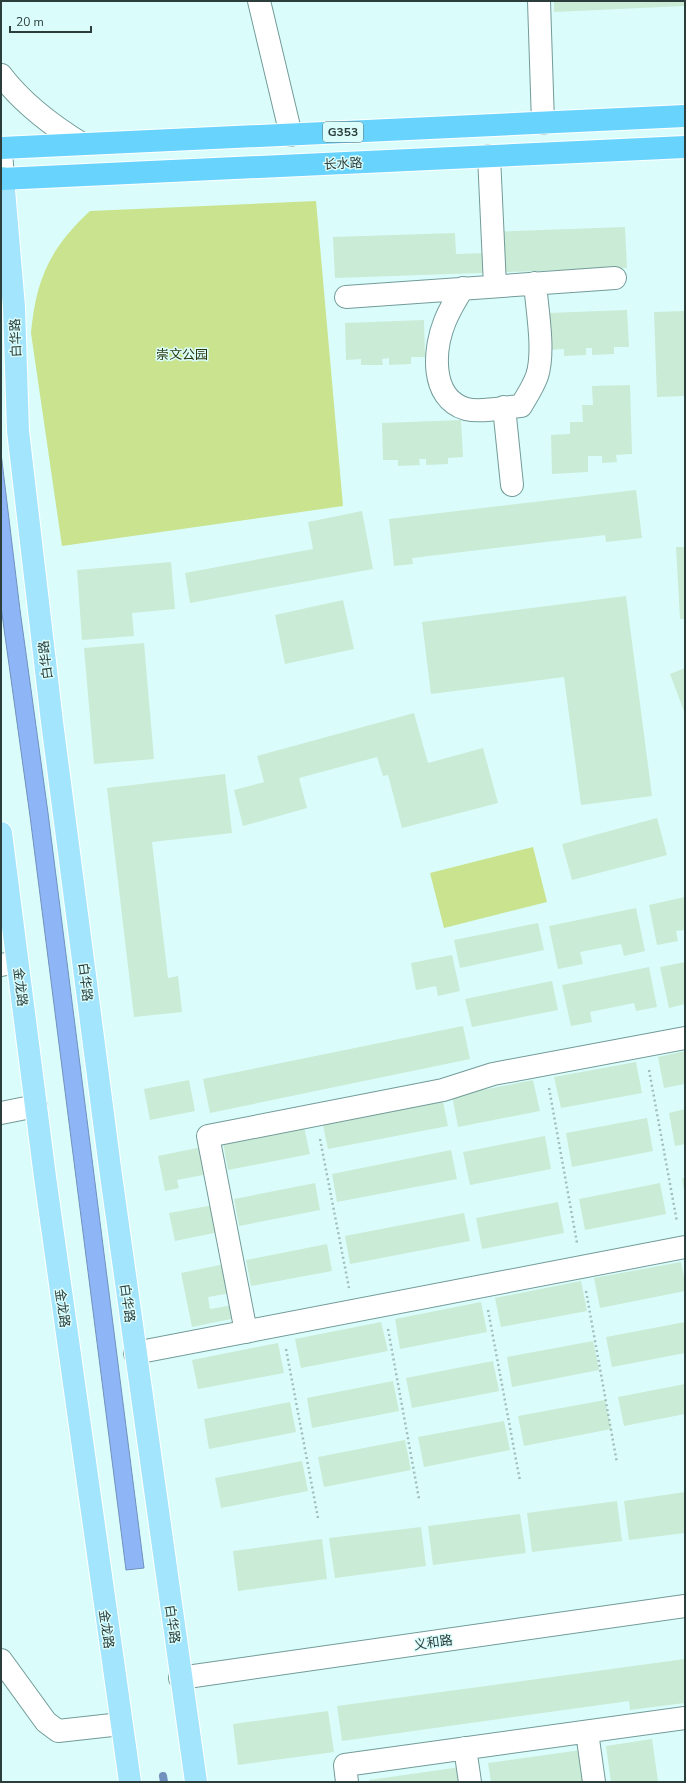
<svg xmlns="http://www.w3.org/2000/svg" width="686" height="1783" viewBox="0 0 686 1783" font-family="'Nunito Sans','Noto Sans SC',sans-serif">
	<rect width="100%" height="100%" fill="#dafdfb"/>
	<path fill="#c9e38e" d="M316 201 343 506 62 546 31 333C36 279 50 248 90 211Z
		M533 847 547 902 444 928 430 873Z"/>
	<path fill="#8eb5f6" stroke="#7191be" d="M1 453 20 610 48 813 144 1568 126 1570 30 816 1 607Z"/>
	<g fill="none" stroke-linecap="round" stroke-linejoin="round">
		<path stroke="#7191be" stroke-width="8" d="M163 1776 164 1782"/>
	</g>
	<path fill="#caebd5" d="M554 1H685V6L554 12Z
		M625 227 627 268 335 278 333 237 455 233 456 254 487 253 486 232Z
		M627 310 629 347H614V354L592 355V348H586V355L564 356V349L550 350 548 313Z
		M685 311V396L657 397 654 312Z
		M424 320 425 357H411V364L389 365V358L382 359 383 365H361V359L346 360 345 323Z
		M630 385 632 454 616 455 617 462 602 463V456H588V472L552 474 551 435 570 434V422H583L582 405H593L592 386Z
		M461 420 463 457 448 458V464L426 465V459H419L420 465 398 466V460H383L382 423Z
		M636 490 642 538 606 542 605 535 412 558 413 564 394 566 389 519Z
		M362 511 373 569 190 603 185 573 313 549 308 522Z
		M676 547H685V619H680Z
		M171 562 175 609 132 613 134 636 82 640 77 570Z
		M626 596 652 796 581 805 564 677 431 694 422 622Z
		M343 600 354 649 285 664 275 615Z
		M144 643 154 759 94 764 84 648Z
		M685 668V714L670 674Z
		M414 713 428 763 483 748 498 803 402 828 388 775 383 776 377 757 299 778 307 808 243 826 234 790 264 782 257 756Z
		M225 774 232 833 152 842 168 978 178 976 182 1012 134 1017 107 788Z
		M657 818 667 855 572 880 562 844Z
		M685 897V930L676 931 678 941 657 945 649 905Z
		M636 908 645 951 624 956 621 944 580 952 583 964 558 969 549 926Z
		M538 923 544 950 460 968 454 940Z
		M452 955 460 991 438 996 436 986 416 990 411 963Z
		M685 962V1004L669 1008 660 967Z
		M649 967 657 1007 636 1011 634 1003 590 1012 592 1022 571 1026 562 985Z
		M552 981 558 1010 472 1027 465 999Z
		M463 1026 470 1059 210 1113 203 1079Z
		M685 1051V1084L664 1088 658 1057Z
		M636 1062 642 1093 561 1108 554 1077Z
		M189 1080 195 1111 150 1120 144 1089Z
		M533 1080 540 1111 458 1127 452 1096Z
		M442 1097 448 1126 328 1149 322 1121Z
		M685 1109V1144L675 1146 669 1113Z
		M647 1118 653 1151 572 1167 566 1133Z
		M304 1127 310 1154 228 1170 223 1143Z
		M545 1136 551 1169 470 1185 463 1152Z
		M202 1147 208 1174 177 1180 179 1188 165 1191 158 1156Z
		M451 1150 457 1179 337 1202 332 1174Z
		M682 1178H685V1192H684Z
		M315 1183 320 1210 239 1226 234 1199Z
		M660 1183 666 1214 585 1230 579 1199Z
		M558 1202 564 1233 482 1249 476 1218Z
		M214 1205 219 1232 175 1241 169 1213Z
		M464 1213 470 1241 350 1264 345 1236Z
		M327 1244 332 1271 251 1286 246 1260Z
		M681 1262 685 1282V1291L600 1308 594 1278Z
		M225 1264 231 1293 208 1297 210 1309 233 1305 236 1318 192 1327 181 1273Z
		M581 1281 587 1311 501 1327 495 1298Z
		M481 1302 487 1332 400 1349 395 1319Z
		M381 1322 388 1351 301 1368 295 1339Z
		M685 1322V1353L612 1367 606 1337Z
		M593 1341 599 1370 512 1387 507 1357Z
		M278 1343 284 1373 198 1389 192 1360Z
		M493 1361 499 1391 412 1408 406 1378Z
		M393 1381 399 1411 312 1428 307 1398Z
		M685 1384V1414L624 1426 618 1397Z
		M605 1400 611 1429 524 1446 518 1416Z
		M290 1402 296 1432 209 1449 204 1419Z
		M504 1421 510 1450 424 1467 418 1437Z
		M405 1440 411 1470 324 1487 318 1457Z
		M302 1461 308 1491 221 1508 215 1478Z
		M685 1492V1533L629 1540 624 1501Z
		M617 1501 622 1541 532 1552 527 1513Z
		M520 1514 526 1553 433 1565 428 1526Z
		M421 1527 426 1566 335 1578 329 1538Z
		M322 1539 327 1579 238 1591 233 1551Z
		M685 1659V1703L630 1710 629 1701 342 1741 337 1706Z
		M328 1711 334 1752 238 1765 233 1724Z
		M652 1739 658 1781 611 1782 606 1746Z
		M581 1750 585 1782H491L488 1763Z
		M461 1767 463 1782H369V1780Z"/>
	<g fill="none" stroke-linecap="round" stroke-linejoin="round">
		<g stroke="#729b99" stroke-width="24">
			<path id="minor" d="M259 1 291 135
				M539 1 543 123
				M1 75C23 104 51 125 82 144
				M1 151 3 178
				M489 156 495 286
				M463 288C456 299 450 309 445 321 434 348 429 398 466 409 482 413 504 407 521 406 527 396 533 387 537 376 545 351 537 310 535 283
				M346 297 615 278
				M504 407 512 485
				M1 965 17 962
				M1 1113 36 1106
				M246 1332 208 1136 443 1090 493 1074 685 1038
				M135 1353 685 1247
				M1 1660 46 1722 58 1731 121 1724
				M180 1678 685 1606
				M587 1732 594 1782
				M465 1748 470 1782
				M347 1782 345 1765 685 1718"/>
		</g>
		<g stroke="#fff" stroke-width="24">
			<path id="major" d="M3 178 14 307 18 431 52 722 110 1168 196 1782
				M1 833 45 1177 130 1782"/>
		</g>
		<g stroke="#fff" stroke-width="24">
			<path id="highway" d="M1 148 685 116
				M1 179 685 147"/>
		</g>
		<path stroke="#a0bdbb" stroke-width="2.5" stroke-dasharray="2 3" stroke-linecap="butt" d="M649 1070 677 1222
			M549 1088 577 1243
			M320 1139 349 1288
			M586 1291 617 1463
			M488 1310 520 1481
			M388 1329 419 1499
			M286 1349 318 1518"/>
		<use href="#minor" stroke="#fff" stroke-width="22"/>
		<use href="#major" stroke="#a4e5fe" stroke-width="22"/>
		<use href="#highway" stroke="#68d4fe" stroke-width="22"/>
	</g>
	<g text-anchor="middle" stroke-width="3" stroke-linejoin="round" paint-order="stroke">
		<rect fill="#dafdfb" stroke="#607775" stroke-width="1" x="323" y="122" width="40" height="20" rx="3"/>
		<g font-size="12" font-weight="bold" fill="#2c3e3c">
			<text x="343" y="136">G353</text>
		</g>
		<g font-size="13" fill="#2c3e3c" stroke="#dafdfb">
			<text transform="translate(343 163) rotate(-3)" y="5">长水路</text>
			<text transform="translate(15 338) rotate(-92)" y="5">白华路</text>
			<text transform="translate(45 660) rotate(-97)" y="5">白华路</text>
			<text transform="translate(86 982) rotate(83)" y="5">白华路</text>
			<text transform="translate(21 987) rotate(83)" y="5">金龙路</text>
			<text transform="translate(128 1303) rotate(82)" y="5">白华路</text>
			<text transform="translate(63 1308) rotate(82)" y="5">金龙路</text>
			<text transform="translate(173 1624) rotate(82)" y="5">白华路</text>
			<text transform="translate(107 1629) rotate(82)" y="5">金龙路</text>
			<text transform="translate(433 1642) rotate(-8)" y="5">义和路</text>
		</g>
		<g font-size="13" fill="#2c360d" stroke="#dafdfb">
			<text x="182" y="359">崇文公园</text>
		</g>
	</g>
	<rect width="686" height="1783" fill="none" stroke="#2c3e3c" stroke-width="4"/>
	<path d="M10 26v6h81v-6" fill="none" stroke="#2c3e3c" stroke-width="2"/>
	<text x="16" y="26" font-size="12" fill="#2c3e3c" stroke="#dafdfb" stroke-width="3" paint-order="stroke">20 m</text>
</svg>
